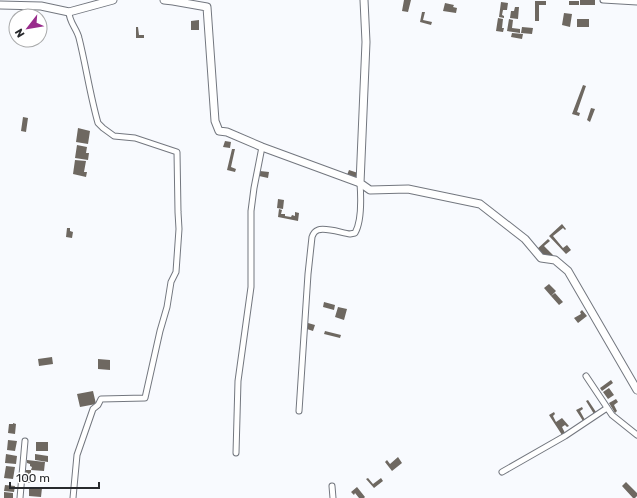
<svg xmlns="http://www.w3.org/2000/svg" width="637" height="498" viewBox="0 0 637 498" font-family="Rubik,sans-serif">
	<rect width="100%" height="100%" fill="#f8fafe"/>
	<path fill="#6e6861" d="M404 0H411L408 12 402 11Z
		M580 0H595V5H580Z
		M535 1H546V5H539V21H535Z
		M569 1H579V5H569Z
		M501 2 508 3 507 10H503L502 15 504 16V18L499 17Z
		M445 3 454 5 453 7 457 8 456 13 443 11Z
		M515 7H519L518 19 510 18 511 11H514Z
		M422 12H425L423 20 432 22 431 25 420 22Z
		M564 13 572 14 570 27 562 25Z
		M498 18 503 19 502 28H504L503 32 496 31Z
		M509 19 513 20 512 28 520 29V33L507 31Z
		M577 19H589V27H577Z
		M199 20V30H191V21Z
		M136 27H138L139 35H144V38H136Z
		M522 27 533 28 532 34 521 33Z
		M512 33 523 34 522 39 511 37Z
		M583 85 586 86 577 112 580 113 579 116 572 114Z
		M591 108 595 109 590 122 587 120Z
		M23 117 28 118 26 132 21 131Z
		M78 128 90 131 88 144 76 142Z
		M225 141 231 142 230 148 223 147Z
		M77 145 87 147 86 153H89L88 160 75 158Z
		M232 149H235L231 167 236 169 235 172 227 170Z
		M75 160 86 161 84 172H87L86 177 73 174Z
		M349 170 358 173 357 178 347 175Z
		M260 171 269 172 268 178 259 176Z
		M278 199 284 200 283 209 277 208Z
		M279 209 282 210 281 214H285V216L291 217 292 215 295 216V212L299 213 298 221 278 217Z
		M562 224 566 229 565 230 563 228 553 236 563 248 567 245 571 250 566 254 549 236Z
		M67 228H70V231L73 232 72 238 66 237Z
		M548 239 550 241 544 246 553 255 549 259 540 255 536 250Z
		M549 284 556 291 551 296 544 288Z
		M555 293 563 302 559 305 551 296Z
		M324 302 335 305 334 310 323 307Z
		M338 307 347 309 344 320 335 317Z
		M582 310 587 316 578 323 574 318 581 314 580 312Z
		M308 323 315 325 313 331 307 329Z
		M325 331 341 335 340 338 324 334Z
		M52 357 53 364 39 366 38 359Z
		M98 359 110 360V370L98 369Z
		M611 380 613 383 602 391 600 388Z
		M609 388 614 395 608 399 603 392Z
		M93 391 96 404 80 407 77 394Z
		M616 399 618 402 614 405 617 411 615 413 609 403Z
		M588 400 596 412 594 414 586 401Z
		M582 407 583 409 580 411 585 420 583 421 576 410Z
		M554 412 555 414 553 416 556 422 562 418 569 426 567 427 565 425 562 427 565 433 562 435 549 415Z
		M13 423 16 424 15 434 8 433 9 424H13Z
		M8 440 17 441 15 451 7 450Z
		M36 442H48V451H36Z
		M6 454 17 456 16 464 5 463Z
		M35 454 48 456V462L35 460Z
		M398 457 402 463 392 471 385 462 387 460 390 464Z
		M27 460 45 462 44 471 31 470 32 467 30 466V464L27 463Z
		M6 466 15 467 13 479 4 478Z
		M25 470H31V483L24 482Z
		M368 478 373 484 381 478 383 481 374 488 366 479Z
		M626 482 637 493V496L635 498H633L622 486Z
		M5 485 15 486 14 492 4 491Z
		M29 487 42 488 41 497 29 496Z
		M357 487 365 497 364 498H359L355 493 354 495 351 492Z
		M4 492 13 493V498H4Z"/>
	<g fill="none" stroke-linecap="round" stroke-linejoin="round">
		<g stroke="#73777f" stroke-width="7">
			<path id="street" d="M603 0 637 2
				M69 12C69 22 77 29 79 38 86 66 90 95 98 123L103 128 114 136 135 138 177 152 178 212 179 229 176 272 171 282 167 307 160 331 145 398 101 399 98 405 93 409 77 455 73 498
				M586 376 612 415 637 435
				M299 411 308 274 312 237C313 234 315 231 318 230 325 227 342 233 350 234L355 233C362 221 361 197 360 183
				M236 453 238 381 251 287V211L254 188 262 147
				M502 472 565 436 607 408
				M332 486 333 498
				M20 498 25 441"/>
		</g>
		<g stroke="#73777f" stroke-width="9">
			<path id="secondary" d="M164 0 173 1 207 7 215 121 219 131 227 132 262 147 360 183 370 190 408 189 480 204 525 239 541 258 555 260 568 271 637 390
				M0 5 41 6 69 12 113 0
				M360 183 366 42 364 0"/>
		</g>
		<use href="#street" stroke="#fff" stroke-width="5"/>
		<use href="#secondary" stroke="#fff" stroke-width="7"/>
	</g>
	<g transform="translate(28 28) rotate(239)"><circle r="19" fill="#ffffff" stroke="#a9aaab"/>
	<path d="M0-3L7 15L0 10L-7 15Z" fill="#992c8c"/>
	<text y="-6" font-size="11" font-weight="bold" text-anchor="middle" fill="#282a2d">N</text>
	</g>
	<path d="M10 482v6h89v-6" fill="none" stroke="#282a2d" stroke-width="2"/>
	<text x="16" y="482" font-size="12" fill="#282a2d" stroke="#ffffff" stroke-width="3" paint-order="stroke">100 m</text>
</svg>
